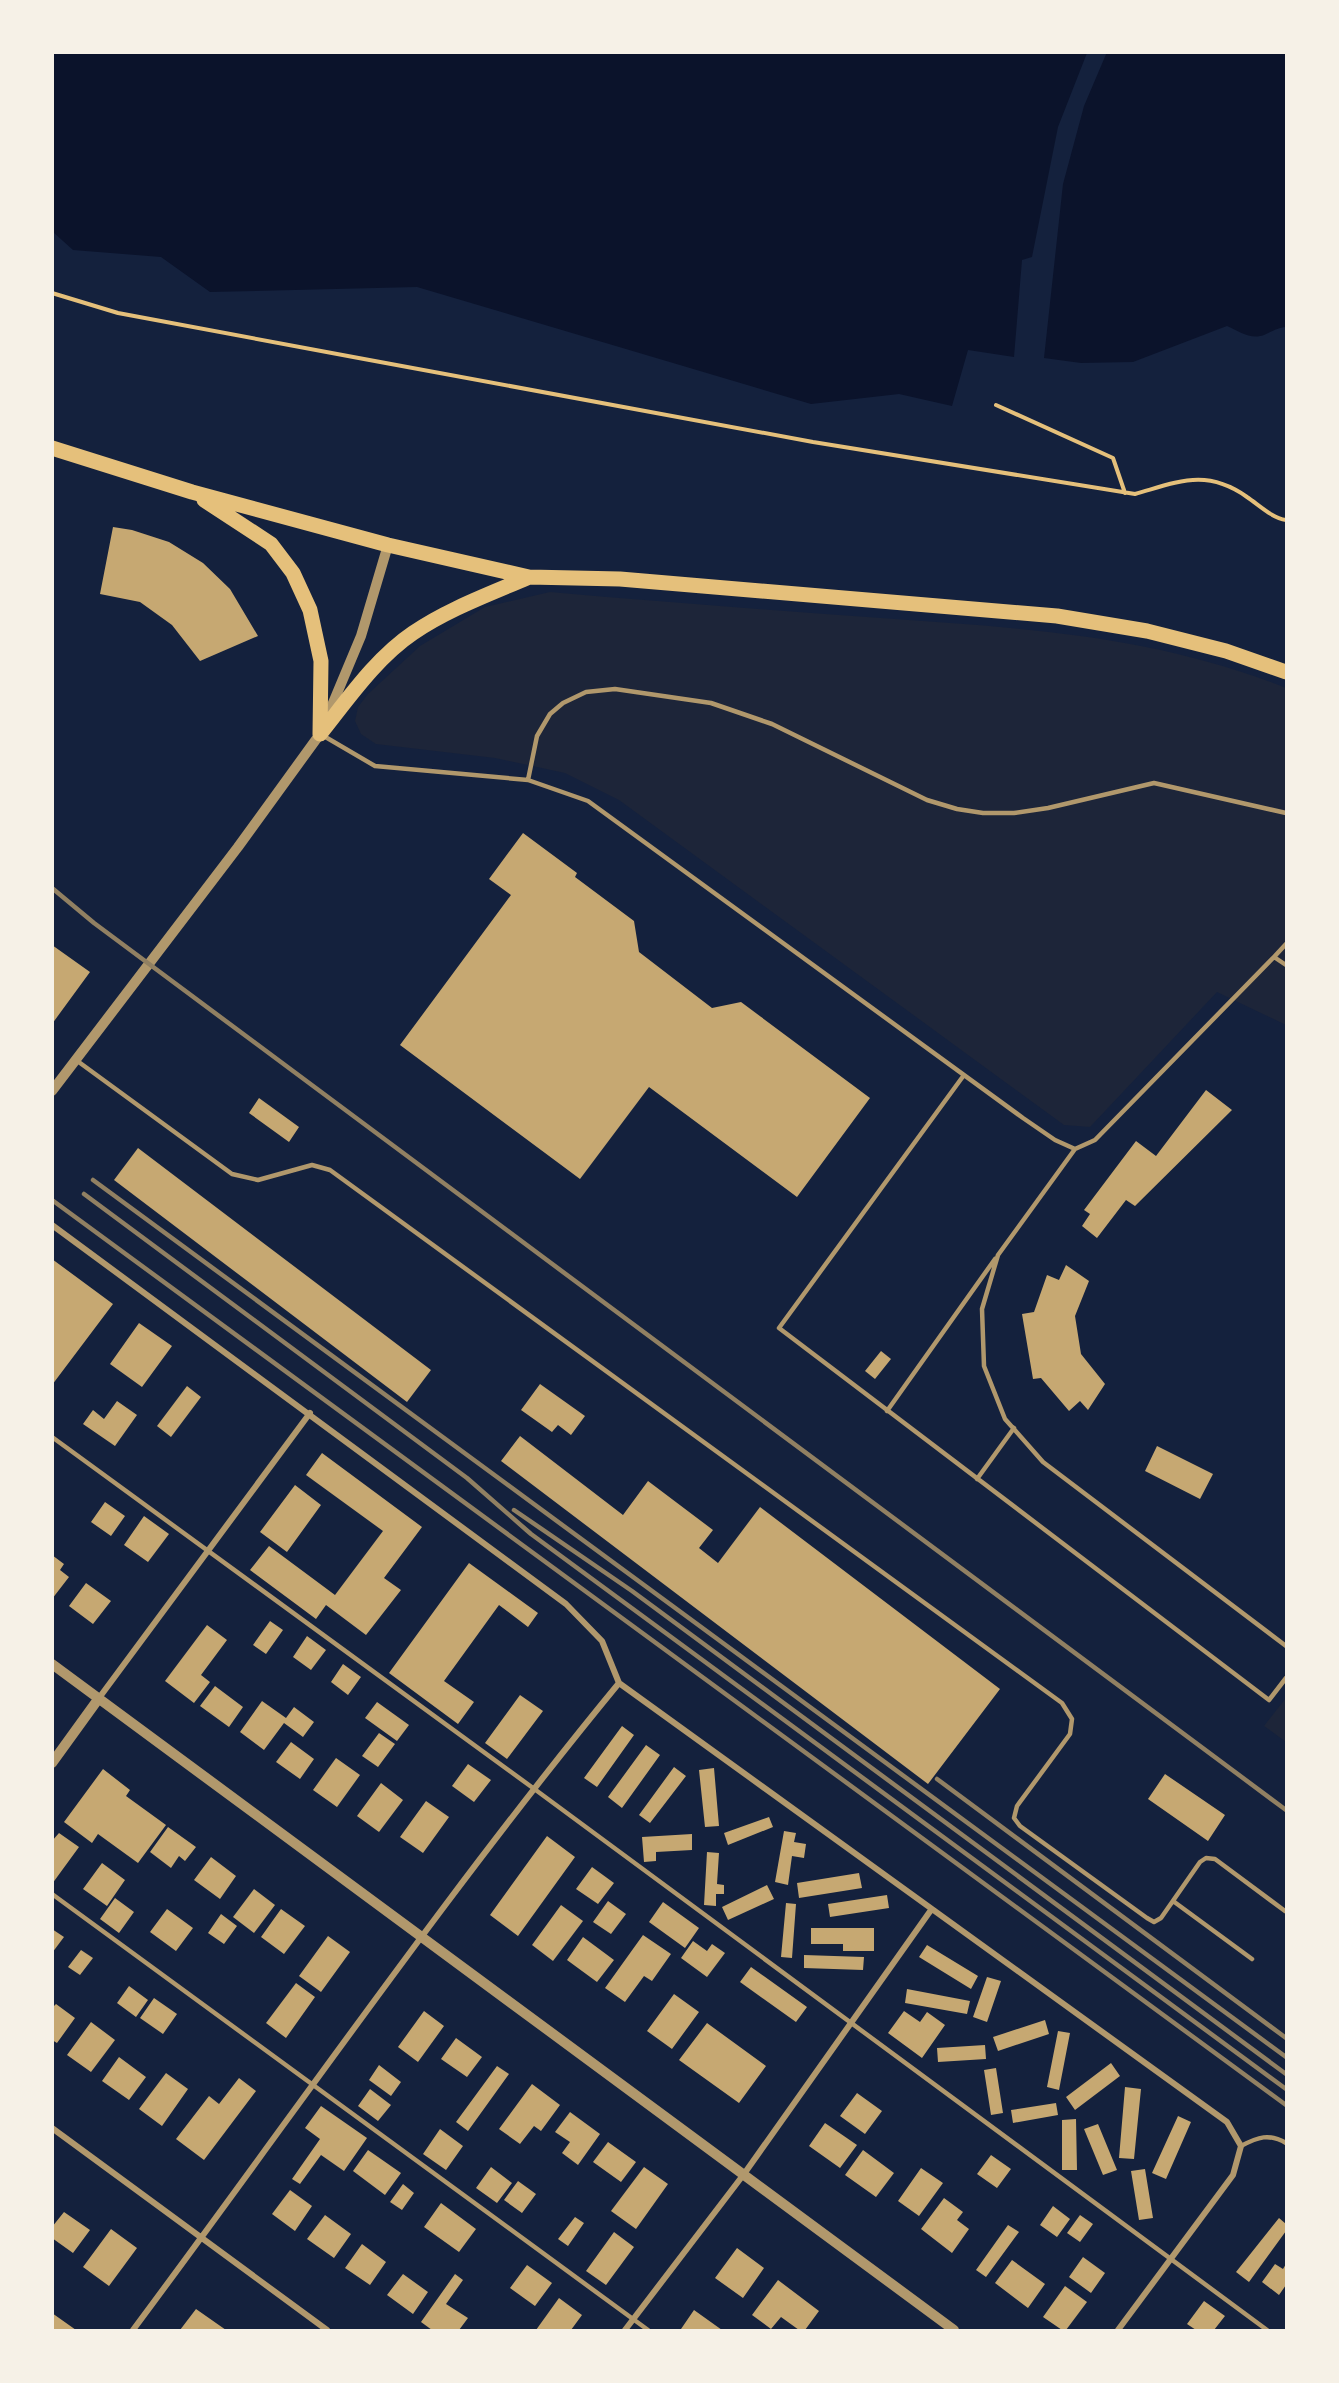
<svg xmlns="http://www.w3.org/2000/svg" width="1339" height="2383" viewBox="0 0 1339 2383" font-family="Montserrat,sans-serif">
	<rect width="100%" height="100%" fill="#14213d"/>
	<path fill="#1d2539" d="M550 592C661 602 771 610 881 618 1023 628 1153 635 1286 688V1025L1217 992 1090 1127 1064 1125 619 800 565 773 495 758 376 744 361 734 355 721 358 707 368 694 420 646 485 607Z
		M1286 1698V1742L1264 1726Z"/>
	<path fill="#0b132b" d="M1107 52 1286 53V327C1277 328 1273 331 1264 335 1251 340 1238 331 1227 326L1133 362 1081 363 1044 358 1063 184 1084 106Z
		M52 53 53 52 1087 53 1058 127 1032 257 1022 260 1014 357 968 350 952 406 899 394 811 404 417 287 210 292 161 257 73 250 53 232Z"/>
	<path fill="#c6a872" d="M113 527 132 530 169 542 203 563 230 589 258 636 200 661 172 625 140 602 100 594Z
		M523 833 577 873 575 877 634 921 639 952 712 1008 741 1002 870 1098 797 1197 649 1087 580 1179 400 1045 511 895 489 879Z
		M52 945 90 972 52 1024Z
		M1206 1090 1232 1110 1135 1206 1126 1200 1097 1238 1082 1226 1090 1214 1084 1210 1136 1141 1156 1156Z
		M259 1098 299 1127 289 1142 249 1113Z
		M138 1148 431 1370 407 1402 114 1180Z
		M52 1259 113 1304 52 1385Z
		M1066 1265 1089 1281 1075 1316 1081 1354 1105 1384 1088 1410 1080 1401 1069 1411 1041 1378 1033 1379 1022 1314 1034 1312 1047 1275 1059 1280Z
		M139 1323 172 1346 142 1387 110 1364Z
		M881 1351 891 1359 875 1379 865 1371Z
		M540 1384 585 1416 571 1435 558 1425 552 1432 521 1410Z
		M187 1386 201 1397 171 1437 157 1426Z
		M117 1401 137 1415 115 1446 83 1424 93 1410 104 1419Z
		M520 1436 623 1515 648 1481 713 1530 699 1548 718 1563 760 1507 1000 1689 928 1784 501 1461Z
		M1157 1446 1213 1474 1200 1499 1145 1471Z
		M322 1453 422 1527 384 1578 401 1590 366 1635 326 1605 316 1619 250 1570 269 1546 335 1595 383 1531 306 1475Z
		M295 1485 321 1505 287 1552 260 1532Z
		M105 1502 125 1516 111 1536 91 1522Z
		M144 1516 169 1534 148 1562 124 1545Z
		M52 1555 64 1564 60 1570 69 1577 52 1599Z
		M469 1563 538 1613 528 1627 499 1605 444 1681 474 1702 458 1724 389 1673Z
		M86 1583 111 1601 93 1624 69 1606Z
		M270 1621 283 1630 266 1654 253 1645Z
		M207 1625 227 1640 201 1675 210 1682 194 1703 165 1681Z
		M307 1636 326 1650 311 1670 293 1657Z
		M343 1664 361 1677 348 1695 331 1682Z
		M215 1686 243 1707 229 1727 200 1706Z
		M520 1695 543 1711 507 1759 485 1743Z
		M262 1701 286 1718 294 1707 314 1722 303 1737 284 1723 264 1750 240 1732Z
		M377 1702 409 1725 397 1741 365 1718Z
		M622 1726 634 1735 597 1787 584 1778Z
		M379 1733 395 1744 378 1767 362 1756Z
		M291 1742 314 1759 300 1779 276 1762Z
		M646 1745 660 1755 622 1808 608 1797Z
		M336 1758 360 1775 337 1807 313 1790Z
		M468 1764 491 1780 474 1802 452 1786Z
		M674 1767 686 1776 650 1823 639 1815Z
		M714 1768 719 1826 705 1827 699 1770Z
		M103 1769 130 1790 126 1796 166 1825 138 1863 98 1834 92 1843 64 1822Z
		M1165 1774 1225 1815 1208 1841 1148 1799Z
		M381 1783 403 1800 379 1832 357 1816Z
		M426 1801 449 1817 423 1853 400 1837Z
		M769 1817 773 1827 728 1845 724 1833Z
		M168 1827 196 1847 185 1861 179 1856 171 1868 150 1852Z
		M784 1831 796 1833 794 1842 806 1844 804 1858 792 1856 788 1885 775 1882Z
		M59 1833 79 1847 52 1884V1841Z
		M692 1834V1850L656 1852V1861L644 1862 642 1837Z
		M547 1836 575 1857 518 1936 490 1915Z
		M707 1852 719 1853 717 1884 724 1885V1894H716V1906L704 1905Z
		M211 1857 236 1876 220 1899 194 1880Z
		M102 1863 125 1880 107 1906 83 1889Z
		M592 1867 614 1883 598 1904 576 1889Z
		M859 1873 862 1888 799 1898 797 1883Z
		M767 1885 774 1899 728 1920 722 1907Z
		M254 1889 275 1905 254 1933 233 1917Z
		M887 1895 889 1908 830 1917 828 1904Z
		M115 1898 134 1912 119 1933 100 1919Z
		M608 1901 626 1914 611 1934 593 1922Z
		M663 1902 699 1928 685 1948 649 1922Z
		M786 1903 796 1904 792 1958 781 1957Z
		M561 1905 583 1921 553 1961 532 1945Z
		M167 1909 193 1928 176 1951 150 1932Z
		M281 1909 305 1926 284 1954 261 1937Z
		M221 1914 237 1926 224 1944 208 1933Z
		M811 1928H874V1951H843V1944H811Z
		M52 1929 64 1937 52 1953Z
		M643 1935 671 1954 652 1981 644 1976 625 2002 605 1988Z
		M328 1936 350 1952 321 1992 299 1976Z
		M583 1937 614 1960 597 1982 567 1960Z
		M693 1941 707 1951 712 1944 725 1953 707 1977 681 1958Z
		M927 1945 978 1976 971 1989 919 1957Z
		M81 1950 93 1958 80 1975 68 1967Z
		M804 1955 864 1957 863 1970 804 1968Z
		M751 1967 807 2007 796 2022 740 1982Z
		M987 1977 1001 1981 987 2022 973 2017Z
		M296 1983 315 1997 286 2038 266 2023Z
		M129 1986 148 2000 136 2017 117 2003Z
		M907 1989 970 2001 967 2014 905 2003Z
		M674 1994 699 2012 672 2049 647 2031Z
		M154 1998 177 2014 163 2034 140 2018Z
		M56 2004 75 2018 57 2043 52 2040V2008Z
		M424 2011 444 2026 418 2062 398 2047Z
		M904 2011 920 2022 927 2012 945 2025 922 2058 888 2033Z
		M1045 2020 1049 2034 998 2051 993 2037Z
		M91 2022 115 2040 91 2072 67 2055Z
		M707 2023 766 2066 739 2103 679 2060Z
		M1058 2031 1070 2033 1059 2090 1047 2087Z
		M456 2038 482 2057 467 2077 441 2059Z
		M985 2045 986 2059 938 2062 937 2048Z
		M119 2057 146 2077 129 2100 102 2081Z
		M1111 2063 1120 2076 1075 2110 1066 2097Z
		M379 2065 401 2082 391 2096 369 2080Z
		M497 2066 509 2074 468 2131 456 2122Z
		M996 2068 1003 2113 991 2115 984 2070Z
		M166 2073 188 2089 162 2126 139 2109Z
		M239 2078 256 2091 204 2160 176 2139 209 2096 219 2104Z
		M532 2084 560 2105 541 2131 534 2126 520 2144 499 2129Z
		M1125 2087 1141 2089 1134 2159 1119 2158Z
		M370 2089 391 2105 378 2121 358 2106Z
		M857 2093 882 2111 865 2134 840 2116Z
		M1056 2103 1058 2115 1013 2123 1011 2110Z
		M321 2106 367 2138 344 2171 321 2155 300 2184 292 2179 320 2139 305 2128Z
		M570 2112 600 2134 578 2165 562 2153 570 2142 555 2132Z
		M1178 2116 1191 2122 1166 2179 1152 2173Z
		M1076 2119 1077 2170H1062V2120Z
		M825 2123 857 2145 840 2168 809 2146Z
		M1098 2124 1117 2170 1103 2175 1084 2129Z
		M440 2129 463 2146 446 2170 423 2154Z
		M608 2142 636 2162 621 2182 593 2162Z
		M368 2150 401 2173 385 2195 353 2171Z
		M863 2150 894 2173 876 2197 845 2175Z
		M991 2155 1011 2169 997 2188 977 2174Z
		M491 2167 512 2183 497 2203 476 2188Z
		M644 2167 668 2184 636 2229 611 2211Z
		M921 2168 943 2183 919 2216 898 2201Z
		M1145 2169 1153 2218 1139 2220 1131 2171Z
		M518 2181 536 2194 522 2213 504 2200Z
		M403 2184 414 2193 402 2210 390 2202Z
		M290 2190 312 2206 295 2231 272 2214Z
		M944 2198 963 2212 957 2220 969 2229 952 2253 921 2229Z
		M441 2203 476 2229 459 2252 424 2227Z
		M1053 2206 1070 2219 1057 2237 1040 2225Z
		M64 2212 90 2230 73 2253 52 2238V2227Z
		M325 2215 351 2234 334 2258 307 2239Z
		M1080 2215 1093 2224 1080 2242 1067 2233Z
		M575 2217 584 2223 568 2246 558 2239Z
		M1279 2218 1286 2224V2231L1249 2282 1236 2272Z
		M1008 2225 1019 2232 986 2277 976 2270Z
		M111 2229 137 2248 109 2286 83 2267Z
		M614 2232 634 2247 606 2285 586 2271Z
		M362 2244 386 2262 370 2285 345 2268Z
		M737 2248 764 2268 743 2298 715 2278Z
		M1083 2257 1105 2273 1091 2293 1069 2277Z
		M1012 2260 1045 2284 1028 2308 995 2283Z
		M1275 2264 1283 2269 1286 2264V2285L1279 2295 1262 2282Z
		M527 2265 552 2283 535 2306 510 2288Z
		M403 2274 428 2292 413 2314 387 2295Z
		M455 2274 463 2280 446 2304 468 2318 459 2330H432L421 2322Z
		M778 2280 819 2311 805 2330H799L781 2317 771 2329 752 2315Z
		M1065 2286 1087 2302 1066 2330H1062L1043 2317Z
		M559 2298 582 2315 571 2330H536Z
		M1204 2301 1225 2316 1214 2330H1196L1187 2324Z
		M196 2309 226 2330H180Z
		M694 2310 722 2330H684L681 2329Z
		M52 2313 76 2330H52Z"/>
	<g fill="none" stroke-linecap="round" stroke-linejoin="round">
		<path stroke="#e5c07b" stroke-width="4" d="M52 293 118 313 364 359 813 442 1135 494C1178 482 1206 468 1247 497 1259 505 1272 518 1286 520
			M996 405 1113 458 1125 493"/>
		<path stroke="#b1986c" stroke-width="4.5" d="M322 735 375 766 528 780 588 801 1023 1118 1055 1140 1075 1149
			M528 780 537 736 550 714 563 703 586 692 615 689 711 703 772 724 927 800 957 809 983 813H1014L1048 808 1154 783 1286 813
			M1286 944 1274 957 1286 965
			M1274 957 1095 1140 1075 1149 998 1255 982 1309 984 1366 1005 1419 1043 1462 1286 1646
			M76 1060 232 1174 258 1180 312 1165 330 1170 1062 1703 1072 1719 1070 1734 1017 1806 1014 1818 1020 1826 1147 1918 1154 1922 1161 1918 1200 1862 1206 1858 1215 1859 1285 1911
			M964 1075 779 1328 1269 1700 1286 1678
			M887 1411 995 1259
			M52 1437 533 1788 1267 2330
			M977 1479 1014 1428
			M52 1894 648 2330
			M1173 1901 1252 1959
			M1241 2146C1258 2137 1269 2133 1286 2143"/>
		<path stroke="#b1986c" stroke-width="6" d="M52 1225 566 1604 602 1641 619 1683 1227 2122 1241 2146 1233 2175 1118 2330
			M99 1698 310 1413
			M52 2128 327 2330
			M133 2330C294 2114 447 1892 619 1683
			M625 2330 744 2174 931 1910"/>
		<path stroke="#b1986c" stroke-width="10" d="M52 1091 238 847 320 734 361 636 388 545
			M52 1664 954 2330
			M52 1763 99 1698"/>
		<path stroke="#e5c07b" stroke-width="15" d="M52 448 192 492 388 545 529 577 620 579 1057 616 1147 631 1226 651 1286 672
			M204 500 271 544 293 573 310 610 321 661 320 734
			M320 734C348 699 376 658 413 633 448 609 490 594 529 577"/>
		<path stroke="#918062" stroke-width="4.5" d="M52 888 94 923 1286 1810
			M93 1180 1286 2057
			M84 1194 467 1478 531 1534 599 1584 1286 2089
			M52 1200 1286 2105
			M514 1510 632 1591 1286 2074
			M937 1779 1286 2038"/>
	</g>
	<rect width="1339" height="2383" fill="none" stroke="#f6f1e7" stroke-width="108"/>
</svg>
